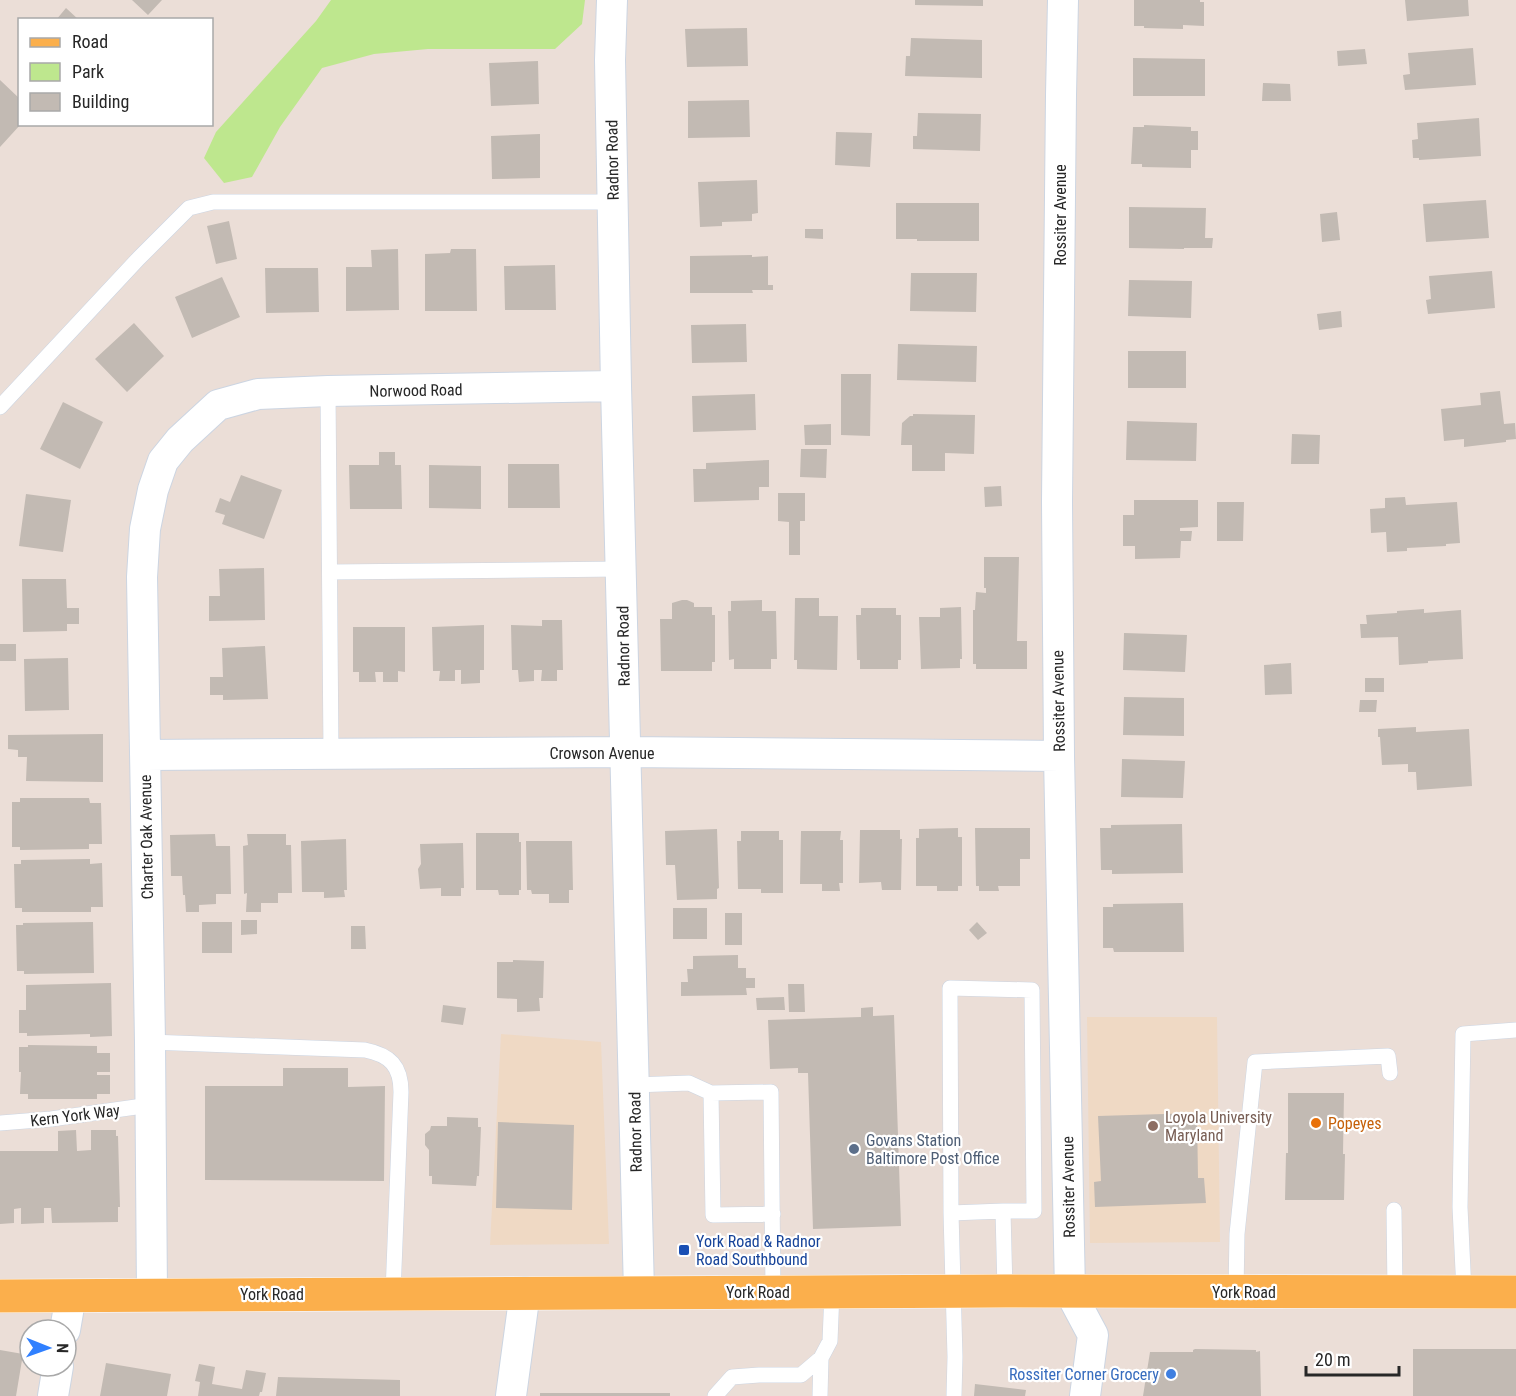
<svg xmlns="http://www.w3.org/2000/svg" width="1516" height="1396" viewBox="0 0 1516 1396" font-family="'Roboto Condensed',sans-serif">
	<rect width="100%" height="100%" fill="#ebded7"/>
	<path fill="#efd9c4" d="M1087 1017H1217L1220 1242 1090 1243Z
		M501 1034 601 1042 609 1244 490 1245Z"/>
	<path fill="#bee78e" d="M331 0H585L582 24 555 49H428L374 54 322 68 280 127 252 177 224 183 204 158 216 132 316 21Z"/>
	<path fill="#c2bab3" d="M132 0H162L148 15Z
		M915 0H983V6L915 5Z
		M1134 0H1200V2H1204V26L1183 25V29L1144 28V26H1134Z
		M1405 0H1468L1469 16 1407 21Z
		M66 8 79 20H56Z
		M747 28 748 66 687 67 685 29Z
		M911 38 982 40V78L905 76 906 56H910Z
		M1473 48 1476 85 1405 90 1403 75 1410 74 1408 53Z
		M1365 49 1367 64 1338 66 1337 51Z
		M1133 58 1205 59V96H1133Z
		M538 61 539 104 491 106 489 63Z
		M0 80 20 99V124H21L0 147Z
		M1263 83 1290 84 1291 101H1262Z
		M749 100 750 137 688 138V101Z
		M918 113 981 114 980 151 913 149V136H917Z
		M1479 118 1481 156 1419 160V158H1413L1412 140 1418 139 1417 123Z
		M1144 125 1191 127V131H1198V150H1191V168L1142 167V164H1131L1133 127H1144Z
		M836 132 872 133 870 167 835 165Z
		M540 134V178L492 179 491 136Z
		M757 180 758 213 752 214V221L722 222V226L700 227 698 182Z
		M1486 200 1489 238 1426 242 1423 204Z
		M896 203H979V241H917V239H896Z
		M1129 207 1206 208 1205 238H1213L1212 248H1184V249L1129 248Z
		M1337 212 1340 240 1322 242 1320 214Z
		M229 221 237 259 216 264 207 226Z
		M805 229H823V239L805 238Z
		M398 249 399 310 346 311V267H372L371 250Z
		M451 249H476L477 311H425V254L450 253Z
		M752 255V257L768 256V285H773V290H752L753 293H690V256Z
		M555 265 556 310H505L504 266Z
		M265 268H318L319 312 266 313Z
		M1492 271 1495 308 1428 314 1426 300 1431 299 1429 276Z
		M911 273H977L976 312 910 311Z
		M222 277 240 317 192 338 175 297Z
		M1129 280 1192 281 1191 318 1128 316Z
		M1341 311 1342 327 1319 330 1317 314Z
		M134 323 164 356 127 392 95 359Z
		M746 324 747 362 692 363 691 325Z
		M898 344 977 346 976 382 897 380Z
		M1128 351H1186V388H1128Z
		M841 374H871L870 436 841 435Z
		M1500 391 1504 424 1515 423 1516 439 1506 440V442L1464 447V439L1444 441 1441 409 1481 405 1480 393Z
		M755 394 756 430 693 432 692 396Z
		M63 402 103 422 80 469 40 449Z
		M913 414 975 415 974 454 945 453V471H912V445H901L902 423 910 416H913Z
		M1127 421 1197 423 1196 461 1126 460Z
		M831 424V445H805L804 425Z
		M1292 434 1320 435 1319 464H1291Z
		M801 449H827L826 478 800 477Z
		M379 452H395V465H401L402 509H350L349 465H379Z
		M769 460V487H759V500L694 502 693 469H706V463Z
		M508 464H559L560 508H508Z
		M429 465 481 466V509L429 508Z
		M241 475 282 490 264 539 222 524 225 515 215 512 220 498 230 502Z
		M1001 486 1002 506 985 507 984 487Z
		M778 493H805V521H800V555H789V522L778 521Z
		M26 494 71 500 63 552 19 546Z
		M1405 497 1406 505 1457 502 1460 543 1446 544V546L1407 548V551L1387 552 1386 532 1371 533 1370 509 1385 508V498Z
		M1134 500H1198V527L1180 528V531H1192L1191 541H1181L1180 558 1135 559V546H1123V515H1134Z
		M1217 502H1244L1243 541H1217Z
		M984 557H1019L1017 641H1027V669H976V664H973V610H975L976 592 986 593V588H984Z
		M264 568 265 620 209 621V596H220L219 569Z
		M22 579H66L67 608H79V624H67V631L23 632Z
		M795 598H819V616H838L837 670 797 669V660H794Z
		M682 600H687L694 603V607H712V615H715V662H712V671H661L660 619H672V603Z
		M762 600V611H776L777 659H771V669H734V659L729 660 728 611H731V601Z
		M961 607 962 659H960V668L921 669 919 617H940V608Z
		M861 608H896V615H901V660H898V669H860V660H857L856 615H861Z
		M1424 609V613L1461 610 1463 659 1428 661V663L1399 665 1398 637 1361 638 1360 624H1367L1366 615 1397 613V611Z
		M542 620H562L563 670H557V681H541L542 670H534V681L519 682 518 670H512L511 625 542 626Z
		M484 625V670H480V683L461 684V670H455V681H439L440 671H433L432 627Z
		M353 627H405V672L398 671V682H383V672H375L376 682H359V672H353Z
		M1124 633 1187 635 1185 672 1123 670Z
		M0 644H16V661H0Z
		M265 646 268 699 223 700V695H210V677H223L222 648Z
		M68 658 69 710 25 711 24 659Z
		M1291 663 1292 694 1265 695 1264 665Z
		M1365 678H1384V692H1365Z
		M1124 697 1184 698V736L1123 735Z
		M1360 700H1377L1376 712H1359Z
		M1416 727V732L1469 729 1472 786 1417 790 1416 772H1408V764L1382 765 1380 737H1378V729Z
		M103 734V782L26 781 27 757H18V750L8 749V735Z
		M1122 759 1185 761 1183 798 1121 797Z
		M20 798H89L90 803H101L102 844H89V849L20 850V847H12V802H20Z
		M1182 824 1183 873 1112 874V870H1101L1100 828H1111V825Z
		M958 828V837H962V886H958V891H937V886H916V838H919V829Z
		M975 828H1030V859H1020V886H998L999 891H979V886H976Z
		M717 829 719 888 717 889V899L677 900 675 865H666L665 831Z
		M860 830H900V839H902L901 890H882L881 882 859 883Z
		M741 831H779V840H783V893H761V889H738L737 841H741Z
		M801 831H841L840 840H843V883H839L840 891H822V884H800Z
		M476 833H519V842H521V890H519V895H499L498 890H476Z
		M215 834 216 846H230L231 894H216V904L199 905V912H186L185 895H183L182 876H171L170 835Z
		M247 834H286V845H291L292 893H278V903H261V912H246L247 893 244 894 243 846 248 845Z
		M346 839 347 890H344L345 897 324 898V892H302L301 841Z
		M526 841H572L573 890H569V903H549V894H532L531 890H527Z
		M463 843 464 888H461V896H441V888L420 889 418 869 421 864 420 844Z
		M90 859V864L102 863 103 907H91V912H22V908H15L14 864H21V860Z
		M1183 903 1184 952H1114L1113 948H1103V907H1113V904Z
		M673 908H707V939H673Z
		M725 913H742V945H725Z
		M241 920H257V934L241 935Z
		M93 922 94 973 24 974V971H17L16 925H23V923Z
		M202 922H232V953H202Z
		M977 922 987 933 978 940 969 930Z
		M351 926H365L366 949H351Z
		M738 955V968H746V978H755V988H746L747 995 681 996V982H688L687 969H693V956Z
		M513 960 544 961 543 998H539L540 1011 517 1012V999L497 998V962H513Z
		M111 983 112 1036 90 1037V1034L27 1036V1033H19V1010H26V985Z
		M788 984H804L805 1012H789Z
		M784 997 785 1010H757L756 998Z
		M443 1005 466 1008 463 1025 441 1022Z
		M873 1007V1016L894 1015 901 1226 813 1229 808 1073H798V1068L770 1069 768 1020 861 1017V1008Z
		M28 1045 97 1046V1053H110V1072H97V1075H110V1094H97V1099H28V1094H20L21 1072H19V1047H28Z
		M283 1068H348V1087L385 1086 384 1181 205 1180V1086H283Z
		M1288 1093H1344L1343 1154H1345L1344 1200H1285L1286 1153H1288Z
		M1197 1113 1198 1178H1204L1206 1203 1095 1207 1094 1182 1101 1181 1098 1116Z
		M447 1117 478 1118V1127H481L479 1176H477L476 1186 432 1184V1176H429V1150L425 1145V1134L430 1130 431 1126H447Z
		M498 1122 574 1125 572 1210 496 1208Z
		M76 1130 77 1151 91 1150V1130H116V1136H118L120 1207H118V1222L52 1223 51 1208H44V1223L21 1224V1208L14 1209V1223L0 1224V1151H58V1131Z
		M1195 1349 1256 1350V1352L1260 1351 1261 1396H1143L1150 1352H1193V1350Z
		M1413 1349H1516V1396H1413Z
		M0 1350 23 1354 16 1396H0Z
		M106 1363 171 1374 167 1396H100Z
		M199 1364 215 1367 212 1384 242 1389 246 1370 266 1373 262 1392H260L259 1396H198L200 1382 195 1381Z
		M278 1377 400 1380V1396H276Z
		M975 1384 1026 1390 1025 1396H974Z
		M540 1393H670V1396H540Z"/>
	<g fill="none" stroke-linecap="round" stroke-linejoin="round">
		<g stroke="#ccd5e2" stroke-width="16">
			<path id="lane" d="M328 391 331 754
				M0 407 139 258 189 208 213 202H613
				M330 572 621 569
				M150 1042 365 1050C390 1055 401 1066 401 1092L393 1293
				M634 1085 689 1083 711 1093
				M0 1123 51 1119 150 1105
				M1394 1210 1395 1292
				M1003 1211 951 1213 950 988 1032 990 1034 1211H1003L1005 1291
				M951 1213 955 1357 954 1396
				M773 1214 713 1215 711 1093 771 1092 773 1292
				M1236 1292 1237 1234 1255 1062 1388 1056 1390 1073
				M1464 1292 1460 1207 1463 1034 1516 1030
				M715 1396 732 1377 759 1375H801L821 1358 830 1341 832 1292
				M820 1396 821 1358"/>
		</g>
		<g stroke="#ccd5e2" stroke-width="32">
			<path id="street" d="M612 0 610 60 616 386 639 1292
				M1063 0 1061 95 1057 502 1059 756 1070 1292 1093 1335 1085 1396
				M145 755 625 752 1059 756
				M152 1295 150 1042 142 577 145 529 153 490 163 461 180 440 218 405 258 394 328 391 616 386
				M65 1330 71 1295
				M53 1396 58 1366
				M511 1396 525 1292"/>
		</g>
		<g stroke="#fff" stroke-width="34">
			<path id="primary" d="M0 1296 1005 1291 1516 1292"/>
		</g>
		<use href="#lane" stroke="#fff" stroke-width="15"/>
		<use href="#street" stroke="#fff" stroke-width="30"/>
		<use href="#primary" stroke="#fbaf4c" stroke-width="33"/>
	</g>
	<circle fill="#e8710a" stroke="#fff" stroke-width="2" cx="1316" cy="1123" r="6"/>
	<circle fill="#8d6e63" stroke="#fff" stroke-width="2" cx="1153" cy="1126" r="6"/>
	<circle fill="#5c6f8a" stroke="#fff" stroke-width="2" cx="854" cy="1149" r="6"/>
	<rect fill="#1a4fb4" stroke="#fff" stroke-width="2" x="678" y="1244" width="12" height="12" rx="3"/>
	<circle fill="#3f7fe0" stroke="#fff" stroke-width="2" cx="1171" cy="1374" r="6"/>
	<g text-anchor="middle" stroke-width="4.5" stroke-linejoin="round" paint-order="stroke">
		<g font-size="16" fill="#272727" stroke="#fff">
			<text transform="translate(612 160) rotate(-91)" y="6">Radnor Road</text>
			<text transform="translate(1060 215) rotate(-90)" y="6">Rossiter Avenue</text>
			<text transform="translate(416 390) rotate(-1)" y="6">Norwood Road</text>
			<text transform="translate(623 646) rotate(-91)" y="6">Radnor Road</text>
			<text transform="translate(1058 701) rotate(-91)" y="6">Rossiter Avenue</text>
			<text x="602" y="759">Crowson Avenue</text>
			<text transform="translate(146 837) rotate(-91)" y="6">Charter Oak Avenue</text>
			<text transform="translate(75 1115) rotate(-7)" y="6">Kern York Way</text>
			<text transform="translate(635 1132) rotate(-91)" y="6">Radnor Road</text>
			<text transform="translate(1068 1187) rotate(-91)" y="6">Rossiter Avenue</text>
			<text x="758" y="1298">York Road</text>
			<text x="1244" y="1298">York Road</text>
			<text x="272" y="1300">York Road</text>
		</g>
		<g font-size="16" fill="#785e54" stroke="#fff" text-anchor="start">
			<text x="1165" y="1123">Loyola University<tspan x="1165" dy="18">Maryland</tspan></text>
		</g>
		<g font-size="16" fill="#c56008" stroke="#fff" text-anchor="start">
			<text x="1328" y="1129">Popeyes</text>
		</g>
		<g font-size="16" fill="#4e5e75" stroke="#fff" text-anchor="start">
			<text x="866" y="1146">Govans Station<tspan x="866" dy="18">Baltimore Post Office</tspan></text>
		</g>
		<g font-size="16" fill="#164399" stroke="#fff" text-anchor="start">
			<text x="696" y="1247">York Road &amp; Radnor<tspan x="696" dy="18">Road Southbound</tspan></text>
		</g>
		<g font-size="16" fill="#366cbe" stroke="#fff" text-anchor="end">
			<text x="1159" y="1380">Rossiter Corner Grocery</text>
		</g>
	</g>
	<rect x="18" y="18" width="195" height="108" fill="#ffffff" stroke="#a9a9a9" stroke-width="1.5"/>
	<rect x="30" y="38" width="30" height="9" fill="#fbaf4c" stroke="#a9a9a9" stroke-width="1.5"/>
	<text x="72" y="48" font-size="18" fill="#272727">Road</text>
	<rect x="30" y="63" width="30" height="18" fill="#bee78e" stroke="#a9a9a9" stroke-width="1.5"/>
	<text x="72" y="78" font-size="18" fill="#272727">Park</text>
	<rect x="30" y="93" width="30" height="18" fill="#c2bab3" stroke="#a9a9a9" stroke-width="1.5"/>
	<text x="72" y="108" font-size="18" fill="#272727">Building</text>
	<g transform="translate(48 1348) rotate(91)"><circle r="28" fill="#ffffff" stroke="#a9a9a9" stroke-width="1.5"/>
	<path d="M0-4.5L10 22L0 15L-10 22Z" fill="#3080ff"/>
	<text y="-9" font-size="16" font-weight="bold" text-anchor="middle" fill="#272727">N</text>
	</g>
	<path d="M1306 1366v9h93v-9" fill="none" stroke="#272727" stroke-width="3"/>
	<text x="1315" y="1366" font-size="18" fill="#272727" stroke="#ffffff" stroke-width="4.5" paint-order="stroke">20 m</text>
</svg>
